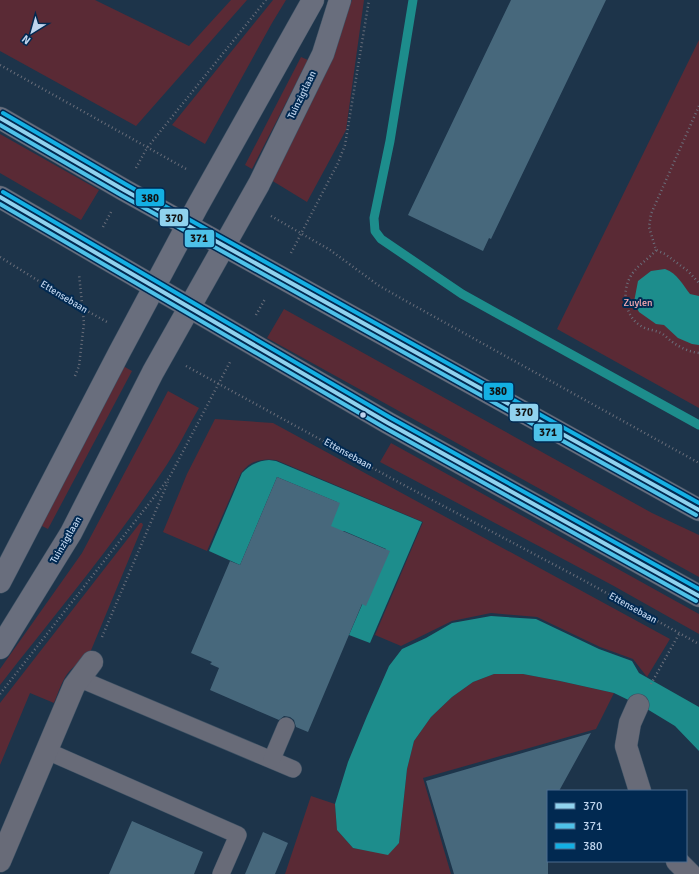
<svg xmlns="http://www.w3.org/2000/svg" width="699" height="874" font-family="Signika,sans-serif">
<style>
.green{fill:#5a2a35}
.water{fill:#1d8d8c}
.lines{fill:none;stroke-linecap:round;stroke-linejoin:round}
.stream{stroke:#1d8d8c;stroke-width:9}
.building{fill:#47687c}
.lane-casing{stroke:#3d5164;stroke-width:18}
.street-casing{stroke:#3d5164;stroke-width:23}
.secondary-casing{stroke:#3d5164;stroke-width:23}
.path{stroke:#6a6e7a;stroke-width:2.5;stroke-dasharray:1 3;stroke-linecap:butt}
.lane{stroke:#686b78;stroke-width:17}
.street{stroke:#686b78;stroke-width:22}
.secondary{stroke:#696e7d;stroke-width:22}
.bus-1-casing{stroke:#012951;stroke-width:7}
.bus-2-casing{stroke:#012951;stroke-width:7}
.bus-3-casing{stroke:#012951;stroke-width:7}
.bus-1{stroke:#90d2ee;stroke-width:4}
.bus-2{stroke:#4ec1e8;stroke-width:4}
.bus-3{stroke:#13afe3;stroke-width:4}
.bus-dot{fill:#bfd4ed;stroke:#012951;stroke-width:1.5}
.labels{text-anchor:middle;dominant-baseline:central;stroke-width:4;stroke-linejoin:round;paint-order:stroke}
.street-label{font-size:10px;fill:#bfd4ed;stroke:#012951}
.park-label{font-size:10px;fill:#f9abb3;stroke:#012951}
.line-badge{stroke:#012951;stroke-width:1.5}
.pale-badge-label{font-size:11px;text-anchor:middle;font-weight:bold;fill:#111}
</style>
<rect width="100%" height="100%" fill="#1d344a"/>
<g class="green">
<path d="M 0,0 L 95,0 L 189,46 L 231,0 L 247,0 L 136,126 L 0,51 Z"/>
<path d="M 273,0 L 286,0 L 272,23 L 205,144 L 172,125 Z"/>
<path d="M 352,0 L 364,0 L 346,130 L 307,202 L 271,180 L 335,44 Z"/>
<path d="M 699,40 L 699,408 L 557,329 Z"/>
<path d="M 301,57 L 308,60 L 252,169 L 245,165 Z"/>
<path d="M 0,134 L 99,190 L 81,220 L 0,173 Z"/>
<path d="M 284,309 L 652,513 L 699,535 L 699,577 L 267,338 Z"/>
<path d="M 123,366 L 132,371 L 48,529 L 40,525 Z"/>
<path d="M 168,391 L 199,408 C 188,427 178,448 166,466 C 116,542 56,613 0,685 L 0,669 L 82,553 Z"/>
<path d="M 215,419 L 273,423 L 670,639 L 647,677 L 633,659 L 600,647 L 537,617 L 491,613 L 452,621 L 401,646 L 375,635 L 423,522 L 276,460 C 261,458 250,461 241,473 L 207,551 L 163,532 L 187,474 Z"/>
<path d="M 391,443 L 699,614 L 699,634 L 612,585 L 380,462 Z"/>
<path d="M 140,523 L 142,523 L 143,525 L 87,660 C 65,667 62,684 54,703 L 30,693 L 0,765 L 0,703 Z"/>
<path d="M 494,674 L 523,674 L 560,681 L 614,693 L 596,729 L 423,778 L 451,874 L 285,874 L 311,796 L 335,804 L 337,830 L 353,848 L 388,854 L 399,843 L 407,769 L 414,741 L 431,717 L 452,697 L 473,682 Z"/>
</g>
<g class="water">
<path d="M 665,269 C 678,274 682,284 690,294 L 699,296 L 699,345 L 692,344 L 678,338 L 664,325 L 656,324 L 639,312 L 634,302 L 638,281 L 651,271 Z"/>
<path d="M 269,460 L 276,461 L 422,522 L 370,643 L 349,635 L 386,549 L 344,531 L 324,531 L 337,502 L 277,477 L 240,565 L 209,551 L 242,473 C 250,465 257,461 269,460 Z"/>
<path d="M 491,616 L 536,619 L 599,649 L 632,661 L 639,673 L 699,707 L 699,751 L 675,726 L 647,709 L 614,693 L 560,681 L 523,674 L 494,674 L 473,682 L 452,697 L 431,717 L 414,741 L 407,769 L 399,843 L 388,855 L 353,848 L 337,830 L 335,804 L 348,762 L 367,716 L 389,666 L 402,649 L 426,638 L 452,623 Z"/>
</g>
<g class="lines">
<path class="stream" d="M 413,0 L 390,141 L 374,218 L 375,231 L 381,239 L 462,294 L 699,425"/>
</g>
<g class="building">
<path d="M 511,0 L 606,0 L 491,239 L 489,238 L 483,251 L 408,215 Z"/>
<path d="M 277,477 L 340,503 L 331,526 L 390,551 L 366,606 L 362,604 L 308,732 L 296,727 L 294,720 L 290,717 L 284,716 L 279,720 L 210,690 L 219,668 L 210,664 L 212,662 L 191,653 L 230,561 L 240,565 Z"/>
<path d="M 591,733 L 559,791 L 548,791 L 548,874 L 454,874 L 426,781 Z"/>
<path d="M 132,821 L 203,852 L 194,874 L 109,874 Z"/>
<path d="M 263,832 L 288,843 L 275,874 L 245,874 Z"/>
</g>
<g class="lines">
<defs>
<g id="lane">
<path d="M 80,679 L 293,769"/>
<path d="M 47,751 L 238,835 L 221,874"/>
<path d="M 272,759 L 286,726"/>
</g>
<g id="street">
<path d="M 638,705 L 630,723 L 626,746 L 640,791"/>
<path d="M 0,861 L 74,686 L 92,662"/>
<path d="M 677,861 L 690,874"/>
</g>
<g id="secondary">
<path d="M 0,118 L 124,190 L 699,510"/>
<path d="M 0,197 L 388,423 L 699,596"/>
<path d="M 0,582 L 119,353 L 197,207 L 313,0"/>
<path d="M 0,648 L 71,533 L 153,372 L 259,184 L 323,54 L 340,0"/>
</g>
</defs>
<use href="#lane" class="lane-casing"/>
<use href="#street" class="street-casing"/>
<use href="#secondary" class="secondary-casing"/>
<g class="path">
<path d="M 0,65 L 188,170"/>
<path d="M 699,106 L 651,214 L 649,227 L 656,250 L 665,254 L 688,271 L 699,283"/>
<path d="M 136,168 L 147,148 L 266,0"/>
<path d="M 271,216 L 330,250 L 378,285 L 404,300 L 699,463"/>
<path d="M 103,227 L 111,212"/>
<path d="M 656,250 C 649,259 639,264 632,274 C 621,290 624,316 641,326 C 647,330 655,330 661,333 C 665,335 668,339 671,341 C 679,347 689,352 699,353"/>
<path d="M 291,253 L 338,163 L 345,145 L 369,0"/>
<path d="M 0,257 L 82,308 L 107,322"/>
<path d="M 256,315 L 265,299"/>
<path d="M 186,366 L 400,483 L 583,580 L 699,644"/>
<path d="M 75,376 L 79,366 L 84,323 L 79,274"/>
<path d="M 102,637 L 168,482"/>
<path d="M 651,684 L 679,634"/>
<path d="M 0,694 L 169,478 L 230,362"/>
</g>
<use href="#lane" class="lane"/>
<use href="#street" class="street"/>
<use href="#secondary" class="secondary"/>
<defs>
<g id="bus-1">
<path d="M 0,118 L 124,190 L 699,510"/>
<path d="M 0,197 L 388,423 L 699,596"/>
</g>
<g id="bus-2">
<path d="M 0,125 L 121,195 L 696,515"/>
<path d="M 0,204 L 385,428 L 696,601"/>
</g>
<g id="bus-3">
<path d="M 3,113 L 127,185 L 699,503"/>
<path d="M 3,192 L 391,418 L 699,589"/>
</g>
</defs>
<use href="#bus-1" class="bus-1-casing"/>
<use href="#bus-2" class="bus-2-casing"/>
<use href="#bus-3" class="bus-3-casing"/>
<use href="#bus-1" class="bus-1"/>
<use href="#bus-2" class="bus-2"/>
<use href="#bus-3" class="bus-3"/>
</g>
<circle class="bus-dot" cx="363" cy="415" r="3.5"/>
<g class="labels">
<g class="street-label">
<text transform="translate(302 95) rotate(-64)">Tuinzigtlaan</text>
<text transform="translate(64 297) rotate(31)">Ettensebaan</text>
<text transform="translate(348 454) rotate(29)">Ettensebaan</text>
<text transform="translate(66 540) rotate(-60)">Tuinzigtlaan</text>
<text transform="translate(633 608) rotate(29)">Ettensebaan</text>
</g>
<g class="park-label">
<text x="638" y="303">Zuylen</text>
</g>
</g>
<g class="line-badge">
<rect x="135" y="188" width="30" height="19" rx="4" fill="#13afe3"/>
<rect x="159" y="208" width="30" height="19" rx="4" fill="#90d2ee"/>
<rect x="184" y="229" width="31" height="19" rx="4" fill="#4ec1e8"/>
<rect x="483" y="382" width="31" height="19" rx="4" fill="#13afe3"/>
<rect x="509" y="403" width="30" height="19" rx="4" fill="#90d2ee"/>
<rect x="533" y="423" width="30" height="19" rx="4" fill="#4ec1e8"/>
</g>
<g class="pale-badge-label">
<text x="150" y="202">380</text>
<text x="174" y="222">370</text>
<text x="199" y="242">371</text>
<text x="498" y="395">380</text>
<text x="524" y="416">370</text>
<text x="548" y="436">371</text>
</g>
<rect x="547" y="790" width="140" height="72" fill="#012951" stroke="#4d6d8f"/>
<rect x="555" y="803" width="20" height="6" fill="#90d2ee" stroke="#4d6d8f"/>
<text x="583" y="810" font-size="12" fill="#bfd4ed">370</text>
<rect x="555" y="823" width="20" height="6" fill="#4ec1e8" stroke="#4d6d8f"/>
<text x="583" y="830" font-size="12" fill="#bfd4ed">371</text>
<rect x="555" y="843" width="20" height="6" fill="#13afe3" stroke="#4d6d8f"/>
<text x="583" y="850" font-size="12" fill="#bfd4ed">380</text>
<g transform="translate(32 32) rotate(217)" stroke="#012951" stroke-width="3" paint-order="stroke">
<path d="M0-3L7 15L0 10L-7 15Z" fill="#bfd4ed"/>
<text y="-6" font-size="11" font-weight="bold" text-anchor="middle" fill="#bfd4ed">N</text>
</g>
</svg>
